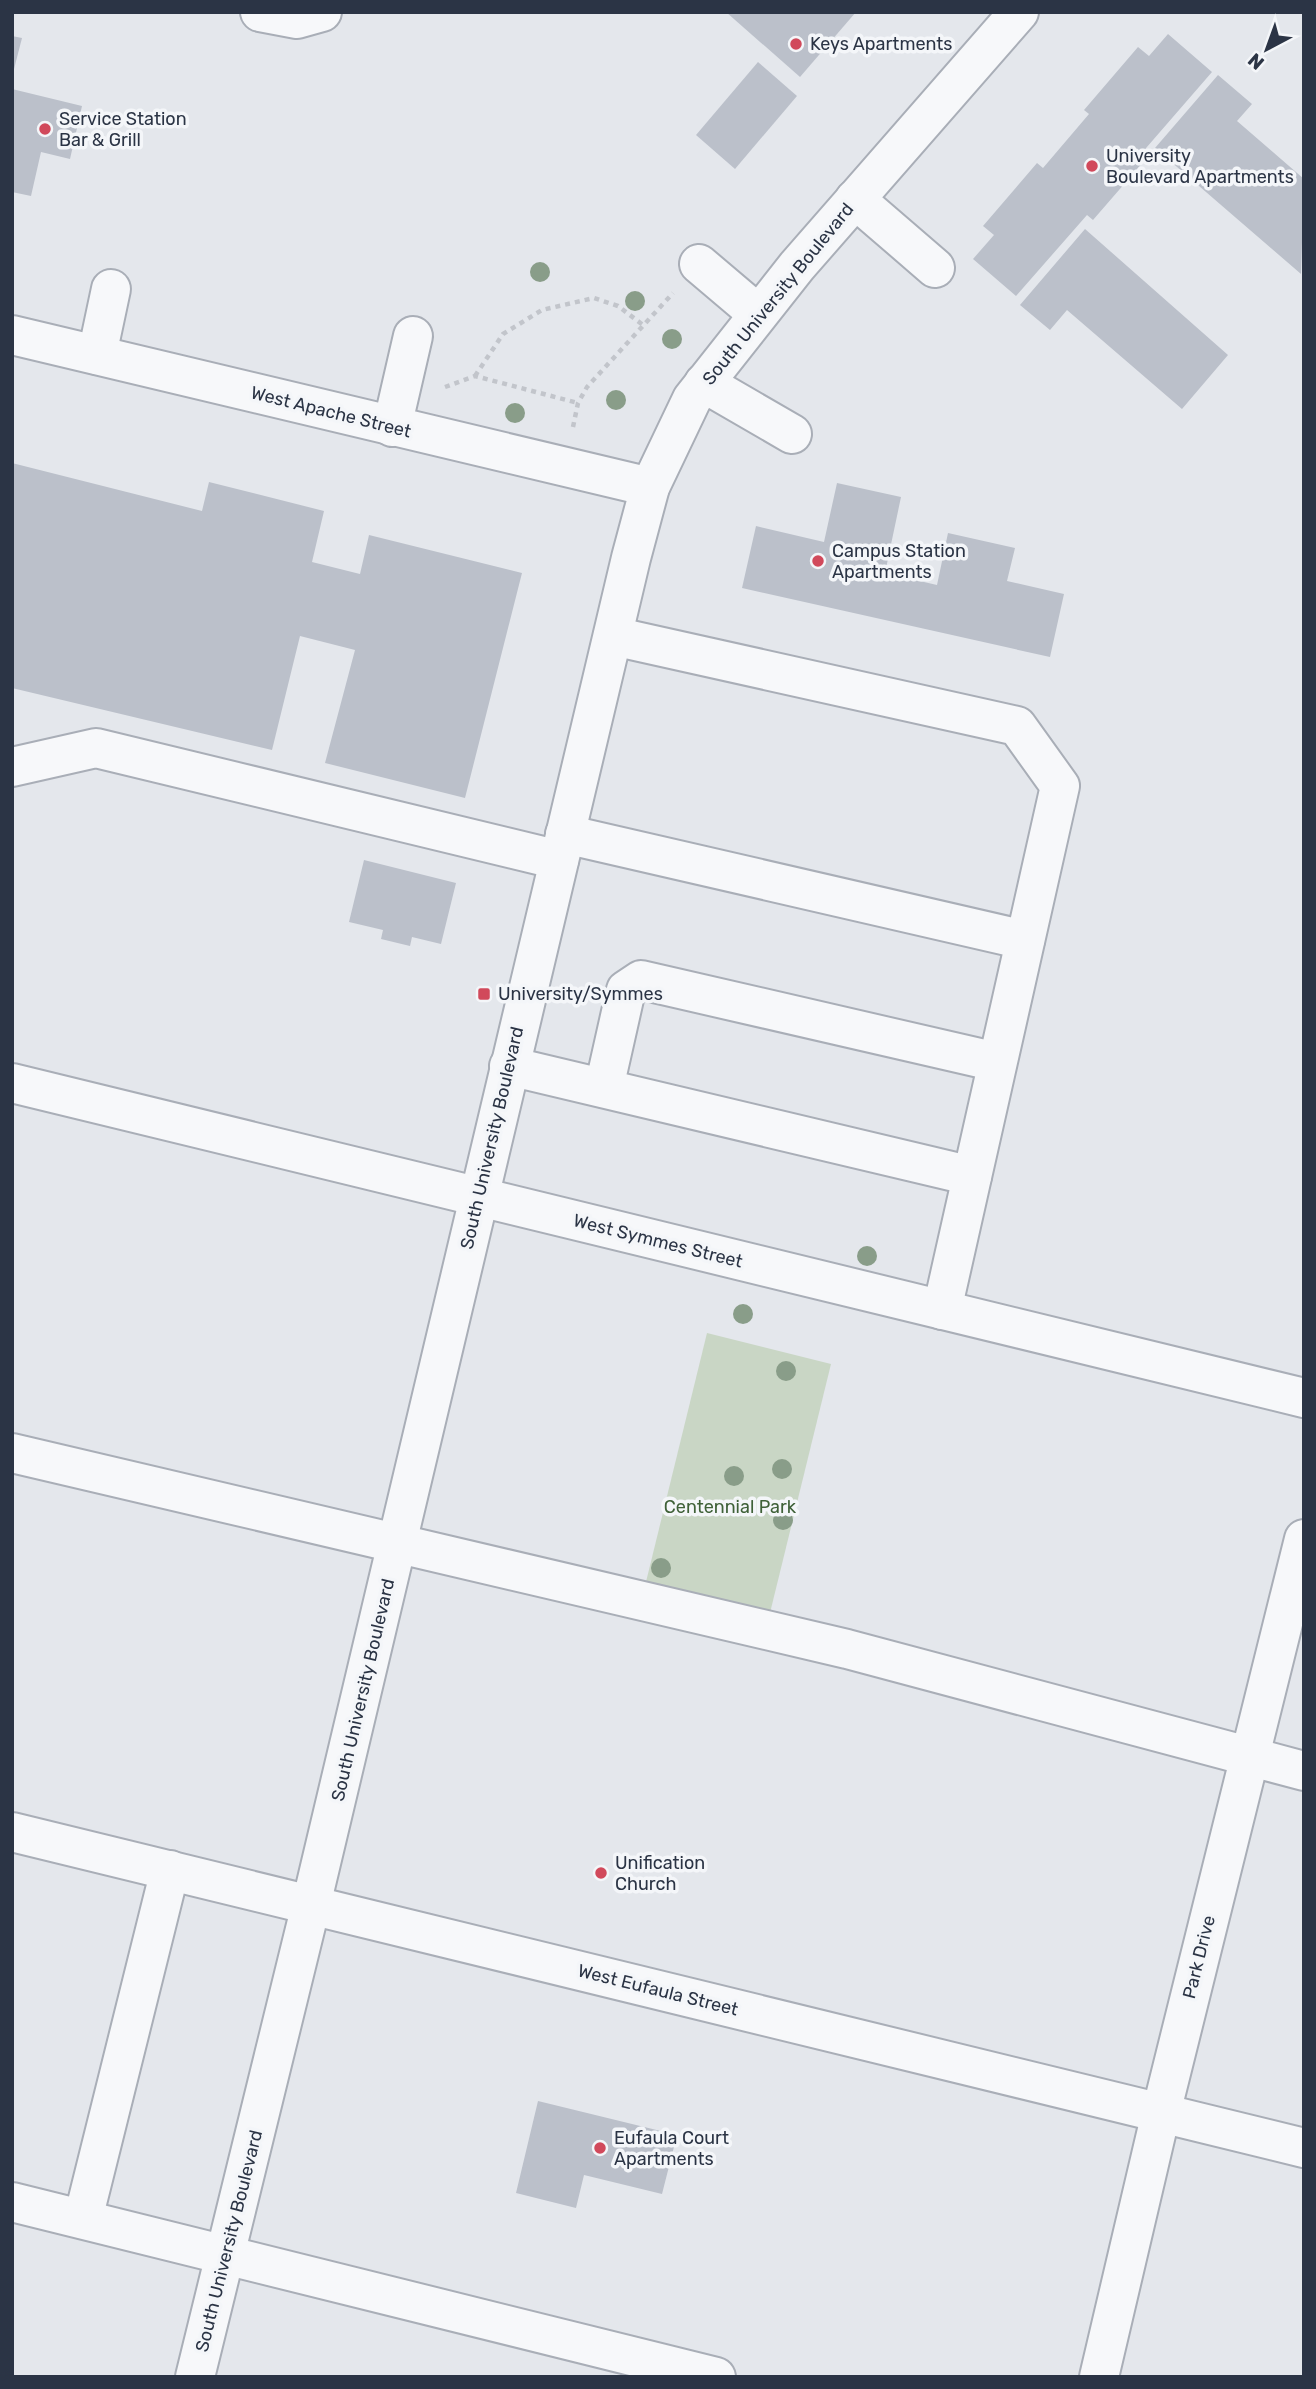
<svg xmlns="http://www.w3.org/2000/svg" width="1316" height="2389" font-family="Rubik,sans-serif">
<style>
.green{fill:#c9d6c5}
.building{fill:#bbc0ca}
.lines{fill:none;stroke-linecap:round;stroke-linejoin:round}
.minor-casing{stroke:#a9aeb7;stroke-width:42}
.path{stroke:#c2c5cb;stroke-width:4.5;stroke-dasharray:5 5;stroke-linecap:butt}
.minor{stroke:#f7f8fa;stroke-width:38}
.tree{fill:#899d89}
.poi-dot{fill:#d1495b;stroke:#f4f6f9;stroke-width:2.5}
.labels{text-anchor:middle;dominant-baseline:central;stroke-width:7;stroke-linejoin:round;paint-order:stroke}
.poi-label{font-size:18px;fill:#2b3445;stroke:#f4f6f9;text-anchor:start}
.street-label{font-size:18px;fill:#2b3445;stroke:#f4f6f9}
.park-label{font-size:18px;fill:#3f6138;stroke:#f4f6f9}
</style>
<rect width="100%" height="100%" fill="#e4e7ec"/>
<path class="green" d="M 707,1333 L 831,1364 L 769,1617 L 645,1586 Z"/>
<g class="building">
<path d="M 726,12 L 856,12 L 800,77 Z"/>
<path d="M 1168,34 L 1212,72 L 1140,155 L 1145,160 L 1093,220 L 1087,215 L 1016,296 L 973,259 L 994,235 L 983,226 L 1037,163 L 1043,168 L 1089,114 L 1084,110 L 1138,47 L 1149,56 Z"/>
<path d="M 12,36 L 22,38 L 13,73 L 12,73 Z"/>
<path d="M 758,62 L 797,96 L 735,169 L 696,135 Z"/>
<path d="M 1218,75 L 1252,104 L 1237,121 L 1304,179 L 1301,274 L 1155,148 Z"/>
<path d="M 12,89 L 82,106 L 70,159 L 41,152 L 31,196 L 12,192 Z"/>
<path d="M 1085,229 L 1228,355 L 1182,409 L 1067,310 L 1050,330 L 1020,305 Z"/>
<path d="M 12,463 L 202,511 L 209,482 L 324,511 L 312,562 L 360,574 L 369,535 L 522,573 L 465,798 L 325,763 L 355,650 L 300,636 L 272,750 L 12,688 Z"/>
<path d="M 837,483 L 901,497 L 885,573 L 937,585 L 948,533 L 1015,548 L 1007,581 L 1064,594 L 1050,657 L 742,588 L 756,526 L 824,542 Z"/>
<path d="M 364,860 L 456,883 L 441,944 L 412,937 L 410,946 L 381,939 L 383,930 L 349,922 Z"/>
<path d="M 538,2101 L 677,2135 L 662,2194 L 584,2175 L 576,2208 L 516,2193 Z"/>
</g>
<g class="lines">
<defs>
<g id="minor">
<path d="M 260,12 L 297,19 L 322,12"/>
<path d="M 855,199 L 935,268"/>
<path d="M 699,264 L 758,314"/>
<path d="M 12,335 L 650,487"/>
<path d="M 97,355 L 111,289"/>
<path d="M 704,383 L 792,434"/>
<path d="M 392,427 L 413,336"/>
<path d="M 613,636 L 1017,726 L 1060,786 L 942,1310"/>
<path d="M 12,767 L 96,748 L 559,860"/>
<path d="M 565,834 L 1025,940"/>
<path d="M 509,1066 L 972,1176"/>
<path d="M 12,1083 L 1304,1398"/>
<path d="M 604,1088 L 626,990 L 641,980 L 997,1062"/>
<path d="M 12,1453 L 847,1649 L 1304,1771"/>
<path d="M 12,1832 L 1304,2148"/>
<path d="M 12,2202 L 716,2377"/>
<path d="M 83,2219 L 170,1870"/>
<path d="M 195,2377 L 311,1905 L 631,558 L 650,487 L 692,399 L 797,266 L 1019,12"/>
<path d="M 1099,2377 L 1161,2113 L 1304,1539"/>
</g>
</defs>
<use href="#minor" class="minor-casing"/>
<g class="path">
<path d="M 475,376 L 503,334 L 542,310 L 594,298 L 618,306 L 643,325"/>
<path d="M 445,387 L 475,376 L 578,403"/>
<path d="M 573,427 L 578,403 L 587,387 L 673,293"/>
</g>
<use href="#minor" class="minor"/>
</g>
<g class="tree">
<circle cx="540" cy="272" r="10"/>
<circle cx="635" cy="301" r="10"/>
<circle cx="672" cy="339" r="10"/>
<circle cx="616" cy="400" r="10"/>
<circle cx="515" cy="413" r="10"/>
<circle cx="867" cy="1256" r="10"/>
<circle cx="743" cy="1314" r="10"/>
<circle cx="786" cy="1371" r="10"/>
<circle cx="782" cy="1469" r="10"/>
<circle cx="734" cy="1476" r="10"/>
<circle cx="783" cy="1520" r="10"/>
<circle cx="661" cy="1568" r="10"/>
</g>
<g class="poi-dot">
<circle cx="796" cy="44" r="7"/>
<circle cx="45" cy="129" r="7"/>
<circle cx="1092" cy="166" r="7"/>
<circle cx="818" cy="561" r="7"/>
<rect x="477" y="987" width="14" height="14" rx="3.5"/>
<circle cx="601" cy="1873" r="7"/>
<circle cx="600" cy="2148" r="7"/>
</g>
<g class="labels">
<g class="poi-label">
<text x="810" y="44">Keys Apartments</text>
<text x="59" y="119">Service Station<tspan x="59" dy="21">Bar &amp; Grill</tspan></text>
<text x="1106" y="156">University<tspan x="1106" dy="21">Boulevard Apartments</tspan></text>
<text x="832" y="551">Campus Station<tspan x="832" dy="21">Apartments</tspan></text>
<text x="498" y="994">University/Symmes</text>
<text x="615" y="1863">Unification<tspan x="615" dy="21">Church</tspan></text>
<text x="614" y="2138">Eufaula Court<tspan x="614" dy="21">Apartments</tspan></text>
</g>
<g class="street-label">
<text transform="translate(778 294) rotate(-51)">South University Boulevard</text>
<text transform="translate(331 412) rotate(14)">West Apache Street</text>
<text transform="translate(492 1138) rotate(-77)">South University Boulevard</text>
<text transform="translate(658 1241) rotate(14)">West Symmes Street</text>
<text transform="translate(363 1690) rotate(-77)">South University Boulevard</text>
<text transform="translate(1199 1957) rotate(-76)">Park Drive</text>
<text transform="translate(658 1990) rotate(14)">West Eufaula Street</text>
<text transform="translate(229 2241) rotate(-76)">South University Boulevard</text>
</g>
<g class="park-label">
<text x="730" y="1507">Centennial Park</text>
</g>
</g>
<rect width="1316" height="2389" fill="none" stroke="#2b3445" stroke-width="28"/>
<g transform="translate(1267 49) rotate(221)" stroke="#f4f6f9" stroke-width="5" paint-order="stroke">
<path d="M0-5L12 26L0 18L-12 26Z" fill="#2b3445"/>
<text y="-10" font-size="19" font-weight="bold" text-anchor="middle" fill="#2b3445">N</text>
</g>
</svg>
